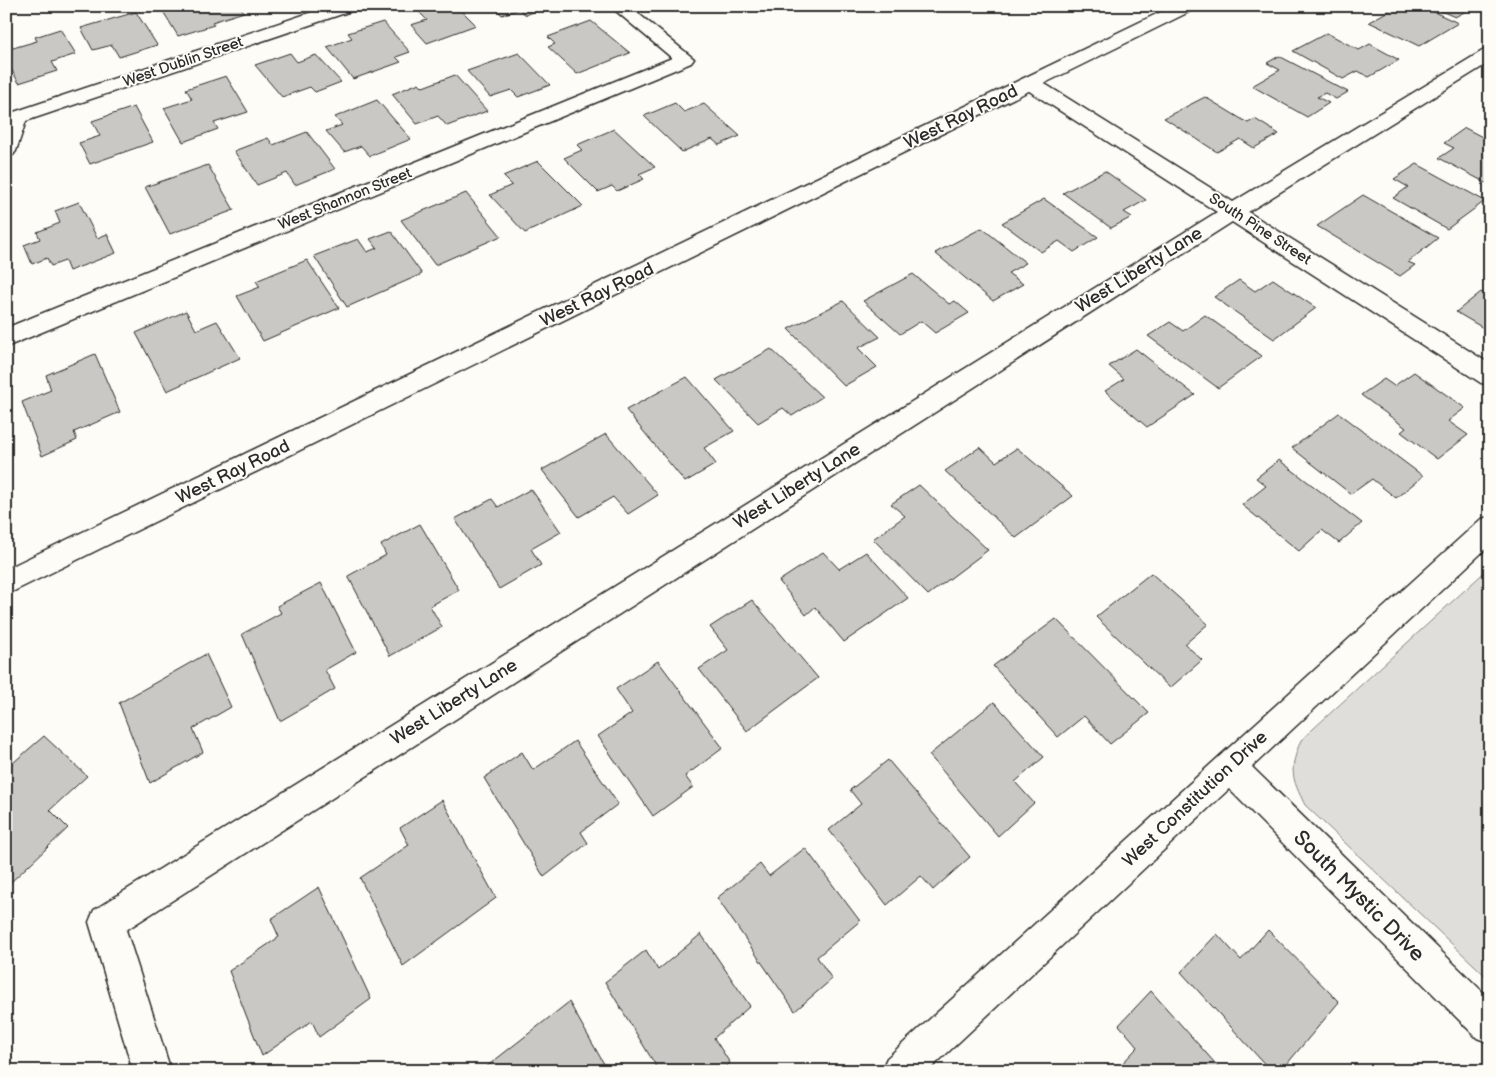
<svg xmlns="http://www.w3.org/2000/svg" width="1496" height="1077" font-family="'Balsamiq Sans',sans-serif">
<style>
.green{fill:#dfdeda;stroke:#858482}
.building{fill:#c9c8c4;stroke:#2b2b2b}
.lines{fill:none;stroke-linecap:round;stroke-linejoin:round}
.street-casing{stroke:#2b2b2b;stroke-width:3}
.primary-casing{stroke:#2b2b2b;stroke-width:3}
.street{fill:#fdfcf7;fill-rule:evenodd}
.primary{fill:#fdfcf7;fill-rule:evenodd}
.labels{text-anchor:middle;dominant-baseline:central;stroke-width:4;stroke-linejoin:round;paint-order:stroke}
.far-street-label{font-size:15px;fill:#2b2b2b;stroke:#fdfcf7}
.street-label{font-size:18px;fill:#2b2b2b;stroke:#fdfcf7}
.near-street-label{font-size:21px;fill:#2b2b2b;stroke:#fdfcf7}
</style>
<rect width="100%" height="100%" fill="#fdfcf7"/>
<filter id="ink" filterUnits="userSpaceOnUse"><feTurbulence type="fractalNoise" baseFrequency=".02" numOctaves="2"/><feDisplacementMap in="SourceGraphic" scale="10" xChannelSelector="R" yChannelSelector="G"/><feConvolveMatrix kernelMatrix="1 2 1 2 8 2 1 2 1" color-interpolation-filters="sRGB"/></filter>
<g filter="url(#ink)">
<path class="green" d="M 1490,567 L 1490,980 L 1305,805 C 1291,777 1289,770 1301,740 Z"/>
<g class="building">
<path d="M 168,6 L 240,6 L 244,12 L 212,22 L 214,25 L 178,36 L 161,8 Z"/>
<path d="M 425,6 L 457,6 L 476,25 L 427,43 L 411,25 L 427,20 L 416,9 Z"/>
<path d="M 493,6 L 548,6 L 526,15 L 519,9 L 502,15 Z"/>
<path d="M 1397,6 L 1421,6 L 1458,23 L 1419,46 L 1369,22 Z"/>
<path d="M 1449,6 L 1475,6 L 1455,17 L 1441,11 Z"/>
<path d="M 136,12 L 157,45 L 119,57 L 112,45 L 93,50 L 81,28 Z"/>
<path d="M 591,21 L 630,53 L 577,74 L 548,47 L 555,44 L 548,37 Z"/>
<path d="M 383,22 L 410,52 L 396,57 L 401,62 L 353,79 L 327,47 L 352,38 L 348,33 Z"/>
<path d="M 60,29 L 76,54 L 52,62 L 57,71 L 19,83 L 6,60 L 6,50 L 37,41 L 35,37 Z"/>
<path d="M 1327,33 L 1359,50 L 1370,44 L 1399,60 L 1369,77 L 1358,71 L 1343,79 L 1293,51 Z"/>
<path d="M 290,53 L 297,62 L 316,55 L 341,82 L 315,92 L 310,87 L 282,97 L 255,65 Z"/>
<path d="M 519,53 L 550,85 L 518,97 L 511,90 L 490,97 L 467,71 Z"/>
<path d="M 1279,56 L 1348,92 L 1336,99 L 1325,93 L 1317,97 L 1329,103 L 1307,117 L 1252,86 L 1280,70 L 1267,63 Z"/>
<path d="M 455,75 L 487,111 L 447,126 L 438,116 L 417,124 L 392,94 L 419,83 L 423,87 Z"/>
<path d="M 226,76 L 248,112 L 214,123 L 218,129 L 183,142 L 164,108 L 192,99 L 186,89 Z"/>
<path d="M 1205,97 L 1248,123 L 1255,119 L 1279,134 L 1254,148 L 1240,139 L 1217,152 L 1164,118 Z"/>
<path d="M 377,100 L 411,139 L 370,156 L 361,146 L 344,152 L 326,131 L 342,125 L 335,117 Z"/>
<path d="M 675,103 L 684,112 L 704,104 L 740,136 L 719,145 L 712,139 L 682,152 L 644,116 Z"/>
<path d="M 134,107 L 153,142 L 90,164 L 79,143 L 100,136 L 92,121 Z"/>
<path d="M 1465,128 L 1490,141 L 1490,185 L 1439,158 L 1454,148 L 1444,143 Z"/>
<path d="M 614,129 L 655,167 L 639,174 L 644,179 L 617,191 L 612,186 L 598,192 L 564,158 L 582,150 L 577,145 Z"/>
<path d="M 307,132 L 335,169 L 295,185 L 287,173 L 257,185 L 234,151 L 268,138 L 273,145 Z"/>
<path d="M 538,161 L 583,206 L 525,233 L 490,195 L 512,185 L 503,176 Z"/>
<path d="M 1417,164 L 1485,201 L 1447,229 L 1393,198 L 1408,187 L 1394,179 Z"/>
<path d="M 208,165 L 234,210 L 170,234 L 145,187 Z"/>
<path d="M 1105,171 L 1146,200 L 1124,212 L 1132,217 L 1111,228 L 1063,193 Z"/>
<path d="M 466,193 L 501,236 L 435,265 L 401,220 Z"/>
<path d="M 1363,195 L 1438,238 L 1408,262 L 1415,265 L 1400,276 L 1317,226 Z"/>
<path d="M 1044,199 L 1098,237 L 1074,252 L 1059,241 L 1041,252 L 1002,223 Z"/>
<path d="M 79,202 L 97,238 L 107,234 L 116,253 L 69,271 L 65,261 L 51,266 L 47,258 L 32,264 L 24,245 L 40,239 L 37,232 L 60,223 L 55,211 Z"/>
<path d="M 982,228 L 1026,263 L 1008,273 L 1023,284 L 993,301 L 935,253 Z"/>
<path d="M 391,231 L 422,274 L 347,307 L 314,256 L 358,239 L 367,252 L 377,248 L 370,239 Z"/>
<path d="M 307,260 L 339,308 L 263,341 L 237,296 L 260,287 L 256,281 Z"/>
<path d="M 913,274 L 949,304 L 955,301 L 969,313 L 935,333 L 921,321 L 900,334 L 863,301 Z"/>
<path d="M 1273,279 L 1316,308 L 1274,339 L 1214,297 L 1239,280 L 1255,291 Z"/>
<path d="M 1481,292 L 1490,297 L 1490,332 L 1456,312 Z"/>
<path d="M 843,301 L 880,337 L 858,348 L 877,367 L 844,386 L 788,329 Z"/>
<path d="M 186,311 L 196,330 L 217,321 L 240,358 L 167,391 L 136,333 Z"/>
<path d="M 1205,315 L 1262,356 L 1218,388 L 1148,336 L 1170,322 L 1183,331 Z"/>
<path d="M 771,349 L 822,397 L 792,416 L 783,408 L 758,423 L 716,380 Z"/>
<path d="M 1136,349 L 1195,395 L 1147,427 L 1105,391 L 1124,379 L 1109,366 Z"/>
<path d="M 95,354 L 120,412 L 74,432 L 77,440 L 42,456 L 22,402 L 51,390 L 46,375 Z"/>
<path d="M 1414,372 L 1465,408 L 1448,421 L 1468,435 L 1437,459 L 1401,432 L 1406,428 L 1361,395 L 1384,379 L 1394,386 Z"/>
<path d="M 687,377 L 734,431 L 704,448 L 716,464 L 685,482 L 626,410 Z"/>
<path d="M 1339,413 L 1423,476 L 1396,498 L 1372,479 L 1351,494 L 1292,448 Z"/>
<path d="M 606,434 L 658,495 L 628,514 L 613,497 L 579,517 L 542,470 Z"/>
<path d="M 980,447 L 996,462 L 1017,448 L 1073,496 L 1016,538 L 945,471 Z"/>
<path d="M 1279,460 L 1362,523 L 1339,543 L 1322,530 L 1299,551 L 1242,505 L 1266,486 L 1256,478 Z"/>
<path d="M 919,485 L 988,550 L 928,595 L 873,539 L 905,516 L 891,504 Z"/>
<path d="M 531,489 L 561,532 L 531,549 L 541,565 L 499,589 L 455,519 L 492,499 L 498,507 Z"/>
<path d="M 420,524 L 459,590 L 430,606 L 442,627 L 390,656 L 348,576 L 386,555 L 381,545 Z"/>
<path d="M 823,552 L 839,569 L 866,552 L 908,598 L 844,642 L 815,607 L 806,615 L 779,581 Z"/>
<path d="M 1151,573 L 1208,624 L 1185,644 L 1202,660 L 1170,688 L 1096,617 Z"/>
<path d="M 321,583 L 356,652 L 325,670 L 335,689 L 280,721 L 242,634 L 281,613 L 277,606 Z"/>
<path d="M 752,600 L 818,678 L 747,731 L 699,669 L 728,650 L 710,627 Z"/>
<path d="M 1056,619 L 1149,713 L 1110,744 L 1084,716 L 1058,737 L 993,666 Z"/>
<path d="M 206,654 L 231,707 L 193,729 L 203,752 L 150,783 L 119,703 Z"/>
<path d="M 658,661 L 723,748 L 685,776 L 693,787 L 653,816 L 598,736 L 632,713 L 616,689 Z"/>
<path d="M 994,702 L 1044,757 L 1015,782 L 1034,803 L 998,836 L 929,755 Z"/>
<path d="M 44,736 L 87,776 L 50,810 L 68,828 L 10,883 L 6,879 L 6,769 Z"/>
<path d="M 575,741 L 618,804 L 581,832 L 588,843 L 544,877 L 484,778 L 522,752 L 533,770 Z"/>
<path d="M 888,760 L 970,857 L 933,890 L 921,876 L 887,905 L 829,830 L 861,804 L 850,790 Z"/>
<path d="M 442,800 L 496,898 L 403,966 L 360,878 L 409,845 L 400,828 Z"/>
<path d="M 805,848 L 860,921 L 817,957 L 832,979 L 795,1011 L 717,898 L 760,864 L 769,876 Z"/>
<path d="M 319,887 L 371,999 L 319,1037 L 312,1021 L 262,1056 L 229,971 L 279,937 L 271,919 Z"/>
<path d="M 1268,930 L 1339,1002 L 1281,1071 L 1271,1071 L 1181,972 L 1217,934 L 1241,960 Z"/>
<path d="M 701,934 L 750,1006 L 714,1038 L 730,1063 L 722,1071 L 659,1071 L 605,982 L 646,950 L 658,970 Z"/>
<path d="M 1151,991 L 1222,1071 L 1115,1071 L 1138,1047 L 1119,1025 Z"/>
<path d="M 569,1002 L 608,1071 L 481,1071 Z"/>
</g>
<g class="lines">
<defs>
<g id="street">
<path d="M 330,6 L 356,6 L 354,10 L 26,121 L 16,151 L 13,155 L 6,157 L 6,123 L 11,113 Z"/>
<path d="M 610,6 L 629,6 L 694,59 L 691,63 L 6,347 L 6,328 L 672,58 Z"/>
<path d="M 1490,49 L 1490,62 L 1248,212 L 1490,364 L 1490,385 L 1481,383 L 1232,222 L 126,930 L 171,1071 L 133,1071 L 89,922 L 94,910 L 1217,212 L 1023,87 L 1021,83 L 1023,79 L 1030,77 L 1037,79 L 1233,202 L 1484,50 Z"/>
<path d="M 1490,516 L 1490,545 L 1252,767 L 1490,999 L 1490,1043 L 1477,1038 L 1229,789 L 928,1071 L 881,1071 L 887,1058 L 1480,520 Z"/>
</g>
<path id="primary" d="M 1173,6 L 1195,6 L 1193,10 L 6,595 L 6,569 Z"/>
</defs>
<use href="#street" class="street-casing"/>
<use href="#primary" class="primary-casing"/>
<use href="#street" class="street"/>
<use href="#primary" class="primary"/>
</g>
</g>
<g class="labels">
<g class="far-street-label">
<text transform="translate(183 62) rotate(-19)">West Dublin Street</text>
<text transform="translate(345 199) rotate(-22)">West Shannon Street</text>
<text transform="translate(1260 229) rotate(33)">South Pine Street</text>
</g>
<g class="street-label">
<text transform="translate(961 117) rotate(-26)">West Ray Road</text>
<text transform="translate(1139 270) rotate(-32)">West Liberty Lane</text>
<text transform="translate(597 295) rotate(-26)">West Ray Road</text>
<text transform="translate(233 472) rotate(-26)">West Ray Road</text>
<text transform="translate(797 486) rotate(-32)">West Liberty Lane</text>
<text transform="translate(454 702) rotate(-32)">West Liberty Lane</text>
<text transform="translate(1195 799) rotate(-43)">West Constitution Drive</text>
</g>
<g class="near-street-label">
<text transform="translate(1359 896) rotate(45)">South Mystic Drive</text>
</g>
</g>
<rect width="1496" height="1077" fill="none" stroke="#fdfcf7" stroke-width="25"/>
<rect x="12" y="12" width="1471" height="1052" fill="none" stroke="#2b2b2b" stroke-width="2" filter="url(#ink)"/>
</svg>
